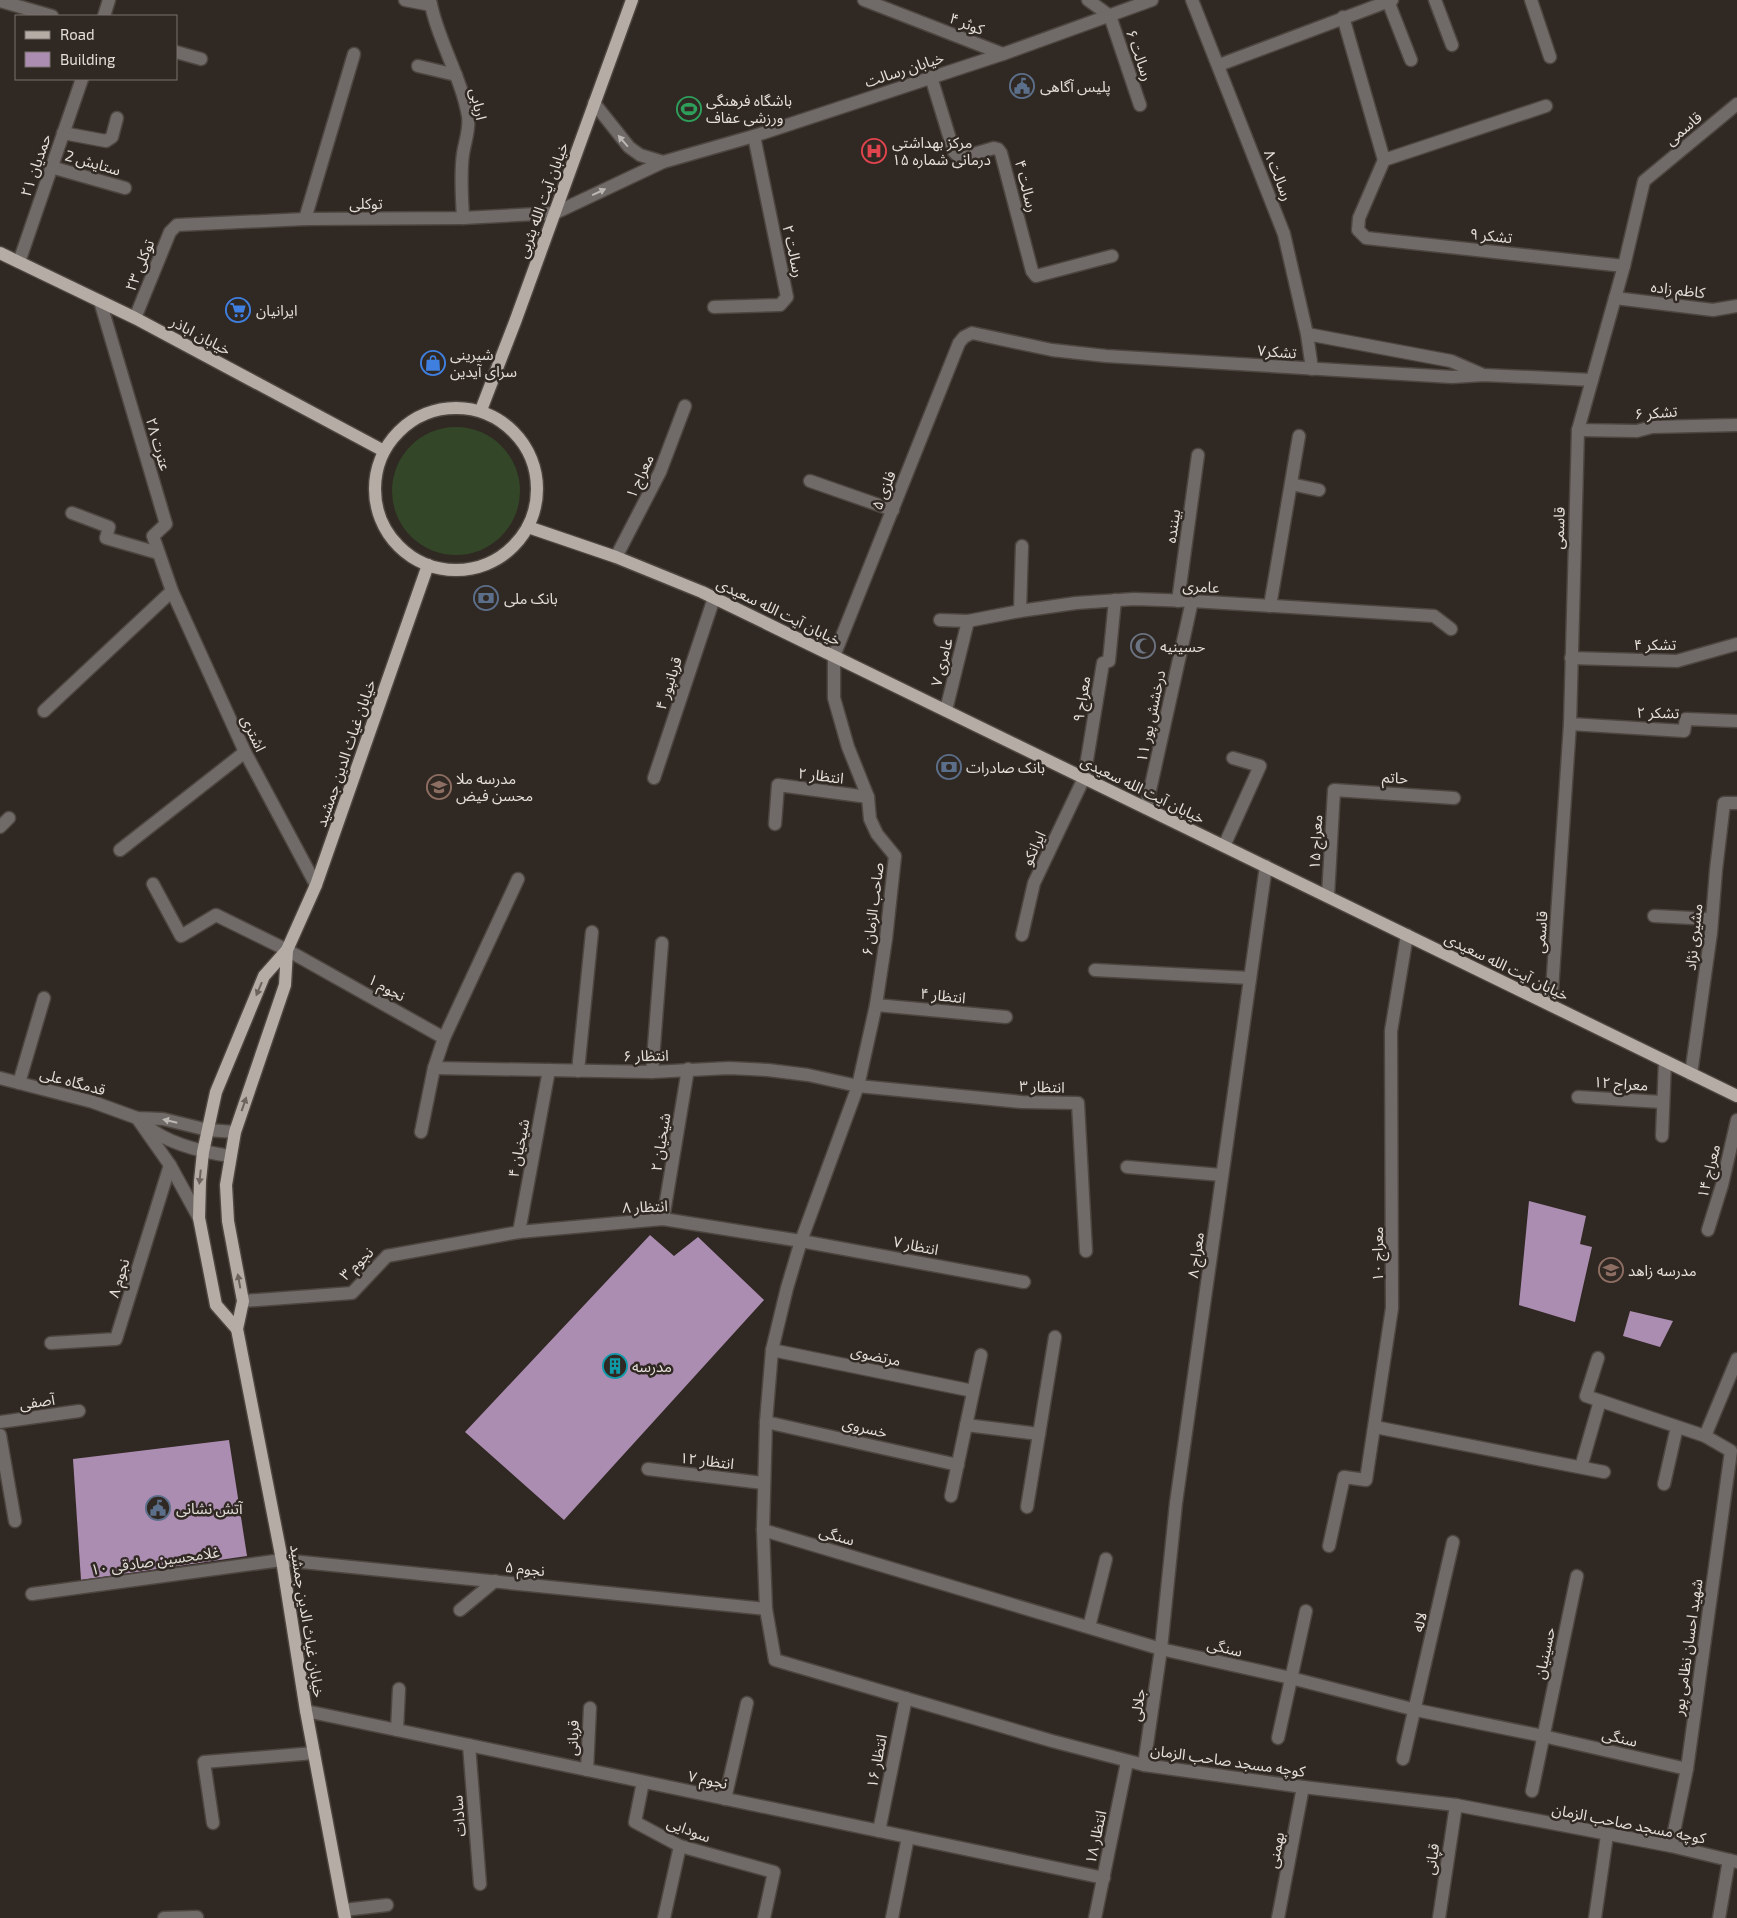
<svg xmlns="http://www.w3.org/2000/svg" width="1737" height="1918" font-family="'Exo 2','Noto Sans Arabic',sans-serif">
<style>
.green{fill:#334628}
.building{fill:#ac8db2}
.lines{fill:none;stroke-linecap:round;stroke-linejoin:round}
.minor-casing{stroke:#4d453f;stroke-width:15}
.major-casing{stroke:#4d453f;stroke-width:15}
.minor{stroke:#706b68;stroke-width:12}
.major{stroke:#b6aca6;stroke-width:12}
.oneway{fill:#bbb6b2}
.oneway2{fill:#6c635d}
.labels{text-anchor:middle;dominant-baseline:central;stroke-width:5;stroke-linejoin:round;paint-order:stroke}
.street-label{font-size:15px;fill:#e4dfda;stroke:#302822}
.poi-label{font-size:15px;fill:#e4dfda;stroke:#302822;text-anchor:start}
</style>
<rect width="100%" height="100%" fill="#302822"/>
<circle class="green" cx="456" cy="491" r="64"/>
<g class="building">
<path d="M 1529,1201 L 1586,1216 L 1580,1244 L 1592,1247 L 1575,1322 L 1519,1305 Z"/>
<path d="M 650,1235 L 674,1256 L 698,1237 L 764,1300 L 564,1520 L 465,1432 Z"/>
<path d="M 1630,1311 L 1673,1321 L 1660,1347 L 1623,1336 Z"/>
<path d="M 229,1440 L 247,1556 L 81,1580 L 73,1459 Z"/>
</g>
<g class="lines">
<defs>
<g id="minor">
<path d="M 405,0 L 431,5"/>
<path d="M 430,0 C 437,39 461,76 468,116 C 470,129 465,141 463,154 C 460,175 462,197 463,218"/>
<path d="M 864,0 L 1003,54"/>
<path d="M 1088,0 L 1110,16 L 1140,105"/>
<path d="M 1192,0 L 1284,234 L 1307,334 L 1312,369"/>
<path d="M 1435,0 L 1452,45"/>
<path d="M 1531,0 L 1550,57"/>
<path d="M 0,1 L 52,16"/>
<path d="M 1388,1 L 1411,60"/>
<path d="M 104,16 L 109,0"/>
<path d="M 1343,17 L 1384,160"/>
<path d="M 176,52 L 201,59"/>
<path d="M 1219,65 L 1392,0"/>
<path d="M 418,66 L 456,75"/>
<path d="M 931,77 L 954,152 L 958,156 L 963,157 L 994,148 L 998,149 L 1001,153 L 1032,271 L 1036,276 L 1112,256"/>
<path d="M 594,103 L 629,147 L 640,155 L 663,162"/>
<path d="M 1546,106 L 1384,160 L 1359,218 L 1358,230 L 1366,238 L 1624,266"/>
<path d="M 63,133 L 106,141 L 112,137 L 117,118"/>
<path d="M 51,167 L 125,188"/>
<path d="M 305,219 L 354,54"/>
<path d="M 19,262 L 82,79"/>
<path d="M 1615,298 L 1713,310 L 1737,306"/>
<path d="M 100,301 L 166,524 L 153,536 L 172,591 L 245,752 L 316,885"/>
<path d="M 714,307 L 780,305 L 787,297 L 754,136"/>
<path d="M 135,318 L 170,232 L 177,225 L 305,219 L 463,218 L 555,213 L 663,162 L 754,136 L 1003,54 L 1152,0"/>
<path d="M 1307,334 L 1451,361 L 1481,374"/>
<path d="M 1592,380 L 1484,375 L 1452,377 L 1106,356 L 1052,350 L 972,333 L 964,337 L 959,343 L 834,656 L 834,698 L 848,747 L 868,797 L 870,819 L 877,834 L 895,856 L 886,939 L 876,1005 L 858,1086 L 801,1241 L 787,1288 L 772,1350 L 766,1422 L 763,1530 L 766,1609 L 775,1660 L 1052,1741 L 1144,1765 L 1303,1787 L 1456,1805 L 1671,1846 L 1737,1862"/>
<path d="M 1578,430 L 1637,431 L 1652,427 L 1737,425"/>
<path d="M 810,481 L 893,510"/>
<path d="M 1291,484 L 1319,490"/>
<path d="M 72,513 L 109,527 L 106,538 L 158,553"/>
<path d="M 616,557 L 660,472 L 685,406"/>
<path d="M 1178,601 L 1198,455"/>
<path d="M 1270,606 L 1299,436"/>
<path d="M 1020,611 L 1022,546"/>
<path d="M 940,620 L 968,621 L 1020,611 L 1076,603 L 1134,599 L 1192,601 L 1434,616 L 1451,629"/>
<path d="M 1571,658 L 1677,661 L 1737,644"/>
<path d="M 946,710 L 968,621"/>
<path d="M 44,711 L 172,591"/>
<path d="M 1570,724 L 1684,731 L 1686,719 L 1737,721"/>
<path d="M 654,778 L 714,598"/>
<path d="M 1146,808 L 1192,601"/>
<path d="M 775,824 L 778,785 L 868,797"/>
<path d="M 0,827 L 9,818"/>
<path d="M 1224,846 L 1260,766 L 1233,758"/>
<path d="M 120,850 L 245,752"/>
<path d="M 153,884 L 181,936 L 216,915 L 287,950 L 444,1038 L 434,1068 L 421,1132"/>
<path d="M 1328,896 L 1334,790 L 1454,798"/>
<path d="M 1654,916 L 1711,919"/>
<path d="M 1022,935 L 1034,883 L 1084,778 L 1103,663 L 1109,661 L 1115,600"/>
<path d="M 1095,970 L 1250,978"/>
<path d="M 876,1005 L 1006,1017"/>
<path d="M 1551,1005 L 1570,724 L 1578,430 L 1624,266 L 1644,181 L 1737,104"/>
<path d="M 444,1038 L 518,879"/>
<path d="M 434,1068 L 652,1072 L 729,1068 L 768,1070 L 808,1075 L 858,1086 L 1022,1102 L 1078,1103 L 1086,1251"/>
<path d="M 578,1071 L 592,932"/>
<path d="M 652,1072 L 662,943"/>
<path d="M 1691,1074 L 1711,933 L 1716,870 L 1724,803 L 1737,803"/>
<path d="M 0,1078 L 93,1102 L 137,1118 L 163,1119 L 208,1130 L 235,1132"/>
<path d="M 19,1083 L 44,998"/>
<path d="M 1578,1097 L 1662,1102"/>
<path d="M 137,1118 L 170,1165 L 199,1218"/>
<path d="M 148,1127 C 170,1145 203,1152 230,1156"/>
<path d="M 1662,1136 L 1665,1061"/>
<path d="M 1127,1167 L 1222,1175"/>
<path d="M 663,1219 L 688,1069"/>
<path d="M 1708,1230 L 1722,1185 L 1737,1120"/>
<path d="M 519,1232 L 549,1070"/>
<path d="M 243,1301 L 352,1293 L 387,1256 L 519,1232 L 663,1219 L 801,1241 L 1024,1282"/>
<path d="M 51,1343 L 116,1339 L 170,1165"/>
<path d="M 772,1350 L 973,1391"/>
<path d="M 1598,1358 L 1586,1396 L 1705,1436 L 1731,1451 L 1687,1769 L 1671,1846"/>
<path d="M 0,1422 L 79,1411"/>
<path d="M 766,1422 L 958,1465"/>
<path d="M 966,1425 L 1039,1434"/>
<path d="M 1375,1427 L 1604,1472"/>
<path d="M 0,1435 L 15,1521"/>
<path d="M 1705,1436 L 1737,1359"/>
<path d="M 1581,1467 L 1600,1401"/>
<path d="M 648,1469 L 763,1483"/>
<path d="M 1664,1484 L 1677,1427"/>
<path d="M 951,1496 L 981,1355"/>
<path d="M 1027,1507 L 1055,1337"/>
<path d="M 763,1530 L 1161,1649 L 1291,1678 L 1416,1710 L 1543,1736 L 1687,1769"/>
<path d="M 1329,1546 L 1344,1477 L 1366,1480 L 1392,1308 L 1391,1031 L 1407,935"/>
<path d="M 32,1594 L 282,1560 L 766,1609"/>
<path d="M 460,1610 L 495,1581"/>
<path d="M 1089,1627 L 1106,1559"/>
<path d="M 306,1711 L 1104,1878"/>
<path d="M 397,1730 L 399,1689"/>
<path d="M 1278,1738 L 1306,1611"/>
<path d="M 469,1745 L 480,1884"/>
<path d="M 1403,1759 L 1453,1542"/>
<path d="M 1144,1765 L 1161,1649 L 1176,1503 L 1266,866"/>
<path d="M 587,1770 L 590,1708"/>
<path d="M 643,1782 L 635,1822 L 680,1846 L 774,1872 L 764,1918"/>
<path d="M 1532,1791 L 1577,1576"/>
<path d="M 725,1799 L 747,1703"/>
<path d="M 213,1823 L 204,1762 L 314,1753"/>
<path d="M 879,1831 L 906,1698"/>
<path d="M 344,1910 L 387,1905"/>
<path d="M 164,1918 L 197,1917 L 197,1918"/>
<path d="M 664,1918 L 680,1846"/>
<path d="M 892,1918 L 908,1837"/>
<path d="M 1095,1918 L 1127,1762"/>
<path d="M 1278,1918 L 1303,1787"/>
<path d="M 1439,1918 L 1456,1805"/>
<path d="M 1595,1918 L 1607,1835"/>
<path d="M 1719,1918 L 1729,1860"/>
</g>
<g id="major">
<path d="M 0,253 L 135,318 L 384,451"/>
<circle cx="456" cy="489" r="81"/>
<path d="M 481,410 L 515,322 L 632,0"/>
<path d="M 528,527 L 616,557 L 702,592 L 1737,1096"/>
<path d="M 287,950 L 285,985 L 235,1132 L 226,1185 L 228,1221 L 243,1301 L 237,1329 L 282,1560 L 306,1711 L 345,1918"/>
<path d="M 237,1329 L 216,1305 L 199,1218 L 200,1181 L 203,1152 L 216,1092 L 264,976 L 287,950 L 316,885 L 428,565"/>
</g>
</defs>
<use href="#minor" class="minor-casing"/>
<use href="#major" class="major-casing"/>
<use href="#minor" class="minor"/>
<use href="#major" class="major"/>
</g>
<defs><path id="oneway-solid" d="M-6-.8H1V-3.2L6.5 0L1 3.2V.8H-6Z" transform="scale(1.25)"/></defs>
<g class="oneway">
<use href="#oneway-solid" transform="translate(623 141) rotate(-131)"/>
<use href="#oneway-solid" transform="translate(599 192) rotate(-25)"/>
<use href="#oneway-solid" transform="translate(170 1121) rotate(-167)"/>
</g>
<g class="oneway2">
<use href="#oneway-solid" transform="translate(259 989) rotate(113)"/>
<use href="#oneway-solid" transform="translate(244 1104) rotate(-71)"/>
<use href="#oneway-solid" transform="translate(200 1177) rotate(96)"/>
<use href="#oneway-solid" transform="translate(239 1281) rotate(-100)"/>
</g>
<defs>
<symbol id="civic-ring" viewBox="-11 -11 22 22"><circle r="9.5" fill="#302822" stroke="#5c6f8a" stroke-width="1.5"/><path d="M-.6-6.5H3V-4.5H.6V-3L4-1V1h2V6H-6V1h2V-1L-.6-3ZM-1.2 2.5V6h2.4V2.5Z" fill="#5c6f8a"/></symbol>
<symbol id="stadium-ring" viewBox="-11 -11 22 22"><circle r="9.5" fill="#302822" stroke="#2e9e5b" stroke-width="1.5"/><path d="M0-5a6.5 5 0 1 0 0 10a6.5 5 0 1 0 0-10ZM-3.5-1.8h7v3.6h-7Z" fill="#2e9e5b"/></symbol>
<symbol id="hospital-ring" viewBox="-11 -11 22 22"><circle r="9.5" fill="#302822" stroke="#e0444e" stroke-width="1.5"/><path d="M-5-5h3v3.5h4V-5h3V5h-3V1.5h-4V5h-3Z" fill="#e0444e"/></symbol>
<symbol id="supermarket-ring" viewBox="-11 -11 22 22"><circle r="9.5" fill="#302822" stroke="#3f7fe0" stroke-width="1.5"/><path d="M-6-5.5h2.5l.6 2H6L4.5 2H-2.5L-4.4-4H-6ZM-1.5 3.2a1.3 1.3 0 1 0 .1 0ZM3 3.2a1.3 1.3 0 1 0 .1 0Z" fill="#3f7fe0"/></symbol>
<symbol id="shop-ring" viewBox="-11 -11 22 22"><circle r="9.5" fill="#302822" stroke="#3f7fe0" stroke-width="1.5"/><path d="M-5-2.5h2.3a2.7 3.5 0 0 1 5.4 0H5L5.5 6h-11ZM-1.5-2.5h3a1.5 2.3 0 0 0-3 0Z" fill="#3f7fe0"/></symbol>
<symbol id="bank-ring" viewBox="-11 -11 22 22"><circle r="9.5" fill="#302822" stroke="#5c6f8a" stroke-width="1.5"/><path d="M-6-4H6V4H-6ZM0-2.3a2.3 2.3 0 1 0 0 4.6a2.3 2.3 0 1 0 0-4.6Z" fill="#5c6f8a"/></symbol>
<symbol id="mosque-ring" viewBox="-11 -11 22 22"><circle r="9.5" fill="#302822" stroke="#6b7280" stroke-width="1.5"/><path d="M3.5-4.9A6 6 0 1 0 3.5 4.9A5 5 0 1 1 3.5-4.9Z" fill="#6b7280"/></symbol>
<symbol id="school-ring" viewBox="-11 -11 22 22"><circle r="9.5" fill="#302822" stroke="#8d6e63" stroke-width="1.5"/><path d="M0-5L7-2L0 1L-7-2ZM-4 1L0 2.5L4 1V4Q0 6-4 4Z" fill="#8d6e63"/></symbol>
<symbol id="building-ring" viewBox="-11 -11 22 22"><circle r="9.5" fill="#302822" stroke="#0f9aa8" stroke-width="1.5"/><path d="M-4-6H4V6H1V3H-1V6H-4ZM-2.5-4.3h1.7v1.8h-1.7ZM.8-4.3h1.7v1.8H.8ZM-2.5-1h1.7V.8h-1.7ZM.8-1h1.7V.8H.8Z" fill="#0f9aa8"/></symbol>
</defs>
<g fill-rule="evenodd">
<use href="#civic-ring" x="1008" y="72" width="28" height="28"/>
<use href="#stadium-ring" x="675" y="95" width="28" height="28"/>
<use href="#hospital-ring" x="860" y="137" width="28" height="28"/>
<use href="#supermarket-ring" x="224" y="296" width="28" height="28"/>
<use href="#shop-ring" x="419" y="349" width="28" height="28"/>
<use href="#bank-ring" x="472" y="584" width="28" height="28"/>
<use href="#mosque-ring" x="1129" y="632" width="28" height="28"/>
<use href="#bank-ring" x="935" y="753" width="28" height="28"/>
<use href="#school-ring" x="425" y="773" width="28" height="28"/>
<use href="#school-ring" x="1597" y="1256" width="28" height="28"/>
<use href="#building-ring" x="601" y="1352" width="28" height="28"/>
<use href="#civic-ring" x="144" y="1494" width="28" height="28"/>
</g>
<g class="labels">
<g class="street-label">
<text transform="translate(967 23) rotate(21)">کوثر ۴</text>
<text transform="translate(1140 55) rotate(71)">رسالت ۶</text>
<text transform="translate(904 69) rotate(-18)">خیابان رسالت</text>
<text transform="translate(479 104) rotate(78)">اربابی</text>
<text transform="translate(1683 128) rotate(-40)">قاسمی</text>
<text transform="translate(93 162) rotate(16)">ستایش 2</text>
<text transform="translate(35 165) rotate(-71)">حمدیان ۲۱</text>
<text transform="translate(1279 175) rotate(69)">رسالت ۸</text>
<text transform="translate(1027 186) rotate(76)">رسالت ۴</text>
<text transform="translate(542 200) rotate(-70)">خیابان آیت الله یثربی</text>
<text x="366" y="203">توکلی</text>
<text transform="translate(1491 235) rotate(6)">تشکر ۹</text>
<text transform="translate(794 251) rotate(78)">رسالت ۲</text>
<text transform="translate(139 265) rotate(-68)">توکلی ۲۳</text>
<text transform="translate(1678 289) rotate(7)">کاظم زاده</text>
<text transform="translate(201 335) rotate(28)">خیابان اباذر</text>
<text transform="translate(1277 351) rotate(4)">تشکر۷</text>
<text transform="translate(1656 412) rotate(-4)">تشکر ۶</text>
<text transform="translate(159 444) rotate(74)">عترت ۲۸</text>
<text transform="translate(639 476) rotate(-65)">معراج ۱</text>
<text transform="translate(883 490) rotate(-68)">فلزی ۵</text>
<text transform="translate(1172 526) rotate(-82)">بیننده</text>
<text transform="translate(1558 528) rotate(-88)">قاسمی</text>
<text transform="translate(1201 586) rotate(3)">عامری</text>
<text transform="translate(779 611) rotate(26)">خیابان آیت الله سعیدی</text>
<text x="1655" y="644">تشکر ۴</text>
<text transform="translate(941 662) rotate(-76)">عامری ۷</text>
<text transform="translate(668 683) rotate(-72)">قربانپور ۴</text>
<text transform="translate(1081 699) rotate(-81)">معراج ۹</text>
<text transform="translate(1658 712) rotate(1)">تشکر ۲</text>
<text transform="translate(1150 716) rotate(-78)">درخشش پور ۱۱</text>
<text transform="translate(254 733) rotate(65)">اشتری</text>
<text transform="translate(345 753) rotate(-71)">خیابان غیاث الدین جمشید</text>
<text transform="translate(821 775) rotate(7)">انتظار ۲</text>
<text transform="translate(1395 777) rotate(3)">حاتم</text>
<text transform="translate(1143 789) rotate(26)">خیابان آیت الله سعیدی</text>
<text transform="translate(1315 842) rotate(-87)">معراج ۱۵</text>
<text transform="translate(1033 848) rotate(-65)">ایرانکو</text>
<text transform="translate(872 909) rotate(-83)">صاحب الزمان ۶</text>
<text transform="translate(1540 932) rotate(-86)">قاسمی</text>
<text transform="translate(1693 937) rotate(-84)">مشیری نژاد</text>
<text transform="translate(1507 966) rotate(26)">خیابان آیت الله سعیدی</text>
<text transform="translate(387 987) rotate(29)">نجوم ۱</text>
<text transform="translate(943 995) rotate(6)">انتظار ۴</text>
<text transform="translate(646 1055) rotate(-1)">انتظار ۶</text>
<text transform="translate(73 1081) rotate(15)">قدمگاه علی</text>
<text transform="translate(1621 1083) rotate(4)">معراج ۱۲</text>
<text transform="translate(1042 1086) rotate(2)">انتظار ۳</text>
<text transform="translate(660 1142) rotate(-81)">شیخیان ۲</text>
<text transform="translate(518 1148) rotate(-79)">شیخیان ۴</text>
<text transform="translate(1708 1171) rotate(-76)">معراج ۱۴</text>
<text transform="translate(645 1206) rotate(-2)">انتظار ۸</text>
<text transform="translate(916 1245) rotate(11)">انتظار ۷</text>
<text transform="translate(1377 1254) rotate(-90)">معراج ۱۰</text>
<text transform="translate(1195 1255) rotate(-82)">معراج ۸</text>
<text transform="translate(356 1263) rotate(-44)">نجوم ۳</text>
<text transform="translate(118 1278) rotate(-73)">نجوم ۸</text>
<text transform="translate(876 1355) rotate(12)">مرتضوی</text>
<text transform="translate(37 1401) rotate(-8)">آصفی</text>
<text transform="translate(865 1427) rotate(13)">خسروی</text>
<text transform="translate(707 1460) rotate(7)">انتظار ۱۲</text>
<text transform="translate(837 1535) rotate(16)">سنگی</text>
<text transform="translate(155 1560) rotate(-8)">غلامحسین صادقی ۱۰</text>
<text transform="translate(525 1568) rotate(6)">نجوم ۵</text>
<text transform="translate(308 1621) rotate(81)">خیابان غیاث الدین جمشید</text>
<text transform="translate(1419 1622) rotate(-77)">لاله</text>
<text transform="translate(1225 1647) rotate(13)">سنگی</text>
<text transform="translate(1687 1647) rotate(-82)">شهید احسان نظامی پور</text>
<text transform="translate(1544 1653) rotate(-78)">حسینیان</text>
<text transform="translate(1137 1705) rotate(-82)">جلالی</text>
<text transform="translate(1620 1737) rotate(13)">سنگی</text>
<text transform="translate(572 1738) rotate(-88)">قربانی</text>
<text transform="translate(1228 1760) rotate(8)">کوچه مسجد صاحب الزمان</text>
<text transform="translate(876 1761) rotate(-79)">انتظار ۱۶</text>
<text transform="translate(708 1779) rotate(12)">نجوم ۷</text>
<text transform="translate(458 1816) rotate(-95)">سادات</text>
<text transform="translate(1629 1823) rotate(11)">کوچه مسجد صاحب الزمان</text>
<text transform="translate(689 1829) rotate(21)">سودایی</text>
<text transform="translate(1095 1837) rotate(-78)">انتظار ۱۸</text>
<text transform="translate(1275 1850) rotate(-79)">بهمنی</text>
<text transform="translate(1431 1859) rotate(-81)">قپانی</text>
</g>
<g class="poi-label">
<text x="1040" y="86">پلیس آگاهی</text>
<text x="706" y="100">باشگاه فرهنگی<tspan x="706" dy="17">ورزشی عفاف</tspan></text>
<text x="892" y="142">مرکز بهداشتی<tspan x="892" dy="17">درمانی شماره ۱۵</tspan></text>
<text x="256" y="310">ایرانیان</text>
<text x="450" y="354">شیرینی<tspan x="450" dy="17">سرای آیدین</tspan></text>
<text x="504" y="598">بانک ملی</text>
<text x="1160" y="646">حسینیه</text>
<text x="966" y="767">بانک صادرات</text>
<text x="456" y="778">مدرسه ملا<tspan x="456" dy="17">محسن فیض</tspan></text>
<text x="1628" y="1270">مدرسه زاهد</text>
<text x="632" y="1366">مدرسه</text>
<text x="176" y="1508">آتش نشانی</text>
</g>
</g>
<rect x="15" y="15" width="162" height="65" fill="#302822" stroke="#78716c"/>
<rect x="25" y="31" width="25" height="8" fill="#b6aca6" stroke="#78716c"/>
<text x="60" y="40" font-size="15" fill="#e4dfda">Road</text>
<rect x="25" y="52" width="25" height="15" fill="#ac8db2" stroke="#78716c"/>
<text x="60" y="65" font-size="15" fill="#e4dfda">Building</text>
</svg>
